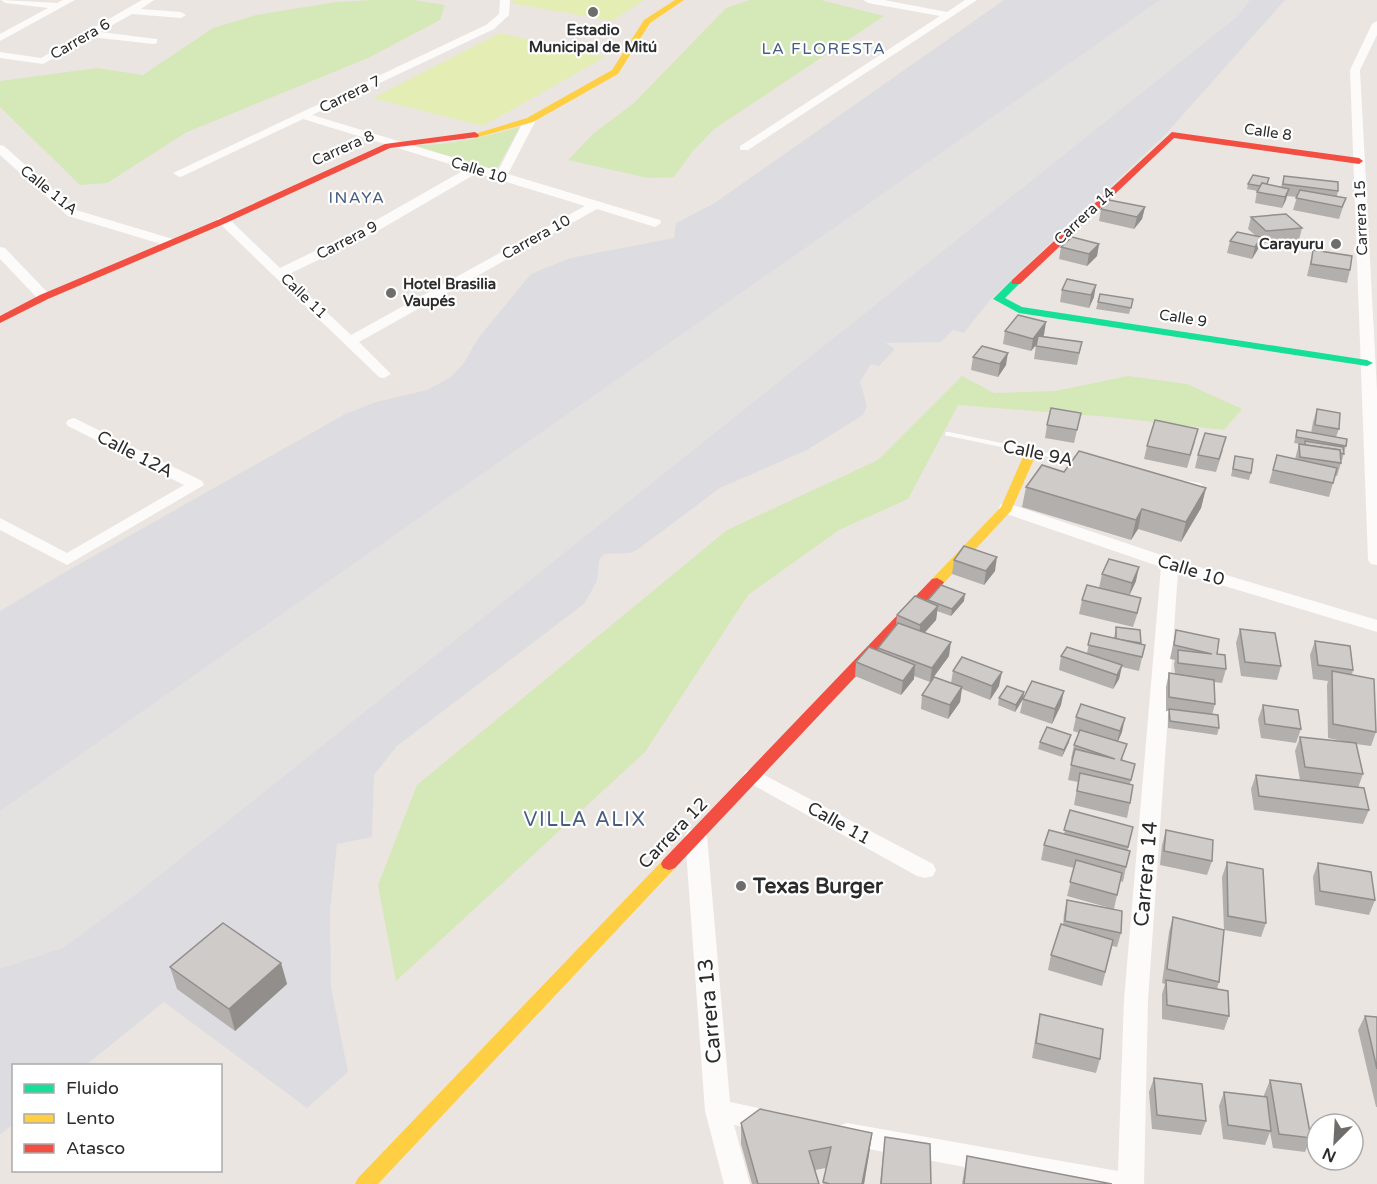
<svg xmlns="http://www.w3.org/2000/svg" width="1377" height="1184" font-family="'Varela Round',sans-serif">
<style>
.airport{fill:#dddde1}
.green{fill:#d5e8b7}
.pitch{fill:#e3edb4}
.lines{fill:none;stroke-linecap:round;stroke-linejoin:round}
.taxiway{fill:#e4e2e0;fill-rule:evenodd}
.runway{fill:#e4e2e0;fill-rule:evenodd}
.lane{fill:#fcfbfa;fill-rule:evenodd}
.street{fill:#fcfbfa;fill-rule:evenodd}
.fast{fill:#16e098;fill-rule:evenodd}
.slow{fill:#ffcf43;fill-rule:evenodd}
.jam{fill:#f24e42;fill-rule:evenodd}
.wall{fill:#b2afac}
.shaded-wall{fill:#918e8c}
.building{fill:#cfcbc8;stroke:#918e8c;stroke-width:1.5}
.poi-dot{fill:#6f6d6b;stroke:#fff;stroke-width:2}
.labels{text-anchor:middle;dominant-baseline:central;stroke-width:4.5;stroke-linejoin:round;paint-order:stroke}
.far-poi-label{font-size:15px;font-weight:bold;fill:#2c2c2c;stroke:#fff}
.far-street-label{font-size:15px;fill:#2c2c2c;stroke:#fff}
.far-neighbourhood-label{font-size:16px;letter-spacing:1.5px;fill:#475d82;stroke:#fff}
.street-label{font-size:18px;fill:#2c2c2c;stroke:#fff}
.neighbourhood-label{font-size:20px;letter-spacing:1.5px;fill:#475d82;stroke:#fff}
.near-street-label{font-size:21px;fill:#2c2c2c;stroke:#fff}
.near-poi-label{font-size:21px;font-weight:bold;fill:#2c2c2c;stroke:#fff;text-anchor:start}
</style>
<rect width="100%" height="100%" fill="#ebe5e1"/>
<path class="airport" d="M 1004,0 L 1285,0 L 1165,135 L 990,300 L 964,333 L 953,330 L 941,342 L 886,343 L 895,349 L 879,366 L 871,364 L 860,382 L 867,406 L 863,415 L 807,450 L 720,488 L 637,550 L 630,553 L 604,554 L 599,560 L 597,581 L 584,604 L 397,746 L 374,775 L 372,837 L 337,844 L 330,912 L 331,987 L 348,1072 L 307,1108 L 164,1002 L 86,1065 L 14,1066 L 13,1124 L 0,1135 L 0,611 L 60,575 L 345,414 L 376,402 L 427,390 L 451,377 L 463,364 L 479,337 L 531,274 L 570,258 L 674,238 L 676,223 L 713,204 Z"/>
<g class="green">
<path d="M 372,0 L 413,0 L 445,5 L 440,20 L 368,58 L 187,132 L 107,183 L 80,185 L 0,107 L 0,81 L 97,68 L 143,75 L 213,28 L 256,15 L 336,2 Z"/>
<path d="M 750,0 L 821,0 L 884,16 L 714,129 L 693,151 L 674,177 L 648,178 L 568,160 L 594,133 L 634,103 L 726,8 Z"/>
<path d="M 520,127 L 496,170 L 411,145 C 449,146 483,137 520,127 Z"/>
<path d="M 962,376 L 994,393 L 1055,391 L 1128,376 L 1187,384 L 1242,409 L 1224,430 L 1110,417 L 958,405 L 908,499 L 839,530 L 748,595 L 645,752 L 396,981 L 378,885 L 417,785 L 727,530 L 878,460 Z"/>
</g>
<g class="pitch">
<path d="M 515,0 L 644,0 L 612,21 L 510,3 Z"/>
<path d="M 500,33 L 605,57 L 483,126 L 373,98 Z"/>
</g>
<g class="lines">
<path class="taxiway" d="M 74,823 L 98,831 L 108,849 L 98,867 L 23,885 L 0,882 L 0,830 L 23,833 Z"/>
<path class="runway" d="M 1160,0 L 1250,0 L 1238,16 L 135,895 L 63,948 L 0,969 L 0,811 Z"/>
<g class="lane">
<path d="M 946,432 L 949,432 L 1082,460 L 1086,462 L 1082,464 L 949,436 L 946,436 L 945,434 Z"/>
<path d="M 1175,479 L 1199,483 L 1203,485 L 1199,487 L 1175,483 L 1174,481 Z"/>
</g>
<g class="street">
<path d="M 1,0 L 57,3 L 63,0 L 75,0 L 0,41 L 0,34 L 48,8 L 6,3 Z"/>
<path d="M 142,0 L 154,0 L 141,9 L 181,12 L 186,15 L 181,18 L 132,14 L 100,32 L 157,39 L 157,43 L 153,44 L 91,37 L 43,64 L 0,58 L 0,52 L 41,58 Z"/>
<path d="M 500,0 L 510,0 L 509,15 L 494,29 L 312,115 L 498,171 L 524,120 L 530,117 L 534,118 L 536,120 L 508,174 L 660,220 L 661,223 L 655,227 L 597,209 L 359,342 L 391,374 L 384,378 L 379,377 L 217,221 L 218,218 L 228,218 L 280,268 L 364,227 L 466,169 L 303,119 L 183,176 L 179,177 L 173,173 L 486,25 L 499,14 ZM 477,173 L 585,206 L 351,335 L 287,275 L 374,233 Z"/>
<path d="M 863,0 L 884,0 L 947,12 L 965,0 L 977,0 L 748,150 L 740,150 L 740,146 L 940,16 L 868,3 Z"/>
<path d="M 1377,21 L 1377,35 L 1360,70 L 1377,391 L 1377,565 L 1371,564 L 1368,560 L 1350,70 L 1372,24 Z"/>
<path d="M 0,145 L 4,146 L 76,210 L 176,240 L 178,243 L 171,247 L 68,216 L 0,155 Z"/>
<path d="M 0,247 L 5,248 L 49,294 L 51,297 L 49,300 L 39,300 L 0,259 Z"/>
<path d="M 74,418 L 202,481 L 204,485 L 67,565 L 0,530 L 0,518 L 67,553 L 184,485 L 68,426 L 66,423 L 68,420 Z"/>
<path d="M 1007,503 L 1176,560 L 1377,620 L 1377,632 L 1178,572 L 1148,1000 L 1144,1184 L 1056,1184 L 847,1145 L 838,1142 L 834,1134 L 838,1126 L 847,1123 L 1118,1171 L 1124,1000 L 1161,567 L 1001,512 L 999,508 L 1001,504 Z"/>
<path d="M 753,769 L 933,864 L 936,870 L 933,876 L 925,878 L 917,876 L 746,781 L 743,776 L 746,771 Z"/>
<path d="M 696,828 L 704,830 L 707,836 L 730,1102 L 781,1113 L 785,1121 L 781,1129 L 772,1132 L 734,1125 L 750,1184 L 724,1184 L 705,1111 L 685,836 L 688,830 Z"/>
</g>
<path class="fast" d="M 1016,279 L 1021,282 L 1005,298 L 1022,307 L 1367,360 L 1373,363 L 1367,366 L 1019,313 L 993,299 L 1012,280 Z"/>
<g class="slow">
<path d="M 675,0 L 684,0 L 650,23 L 618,74 L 533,122 L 475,138 L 471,135 L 527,118 L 612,70 L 644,20 Z"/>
<path d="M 1031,448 L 1037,452 L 1011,511 L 942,585 L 932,585 L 930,582 L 932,579 L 1001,507 L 1025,452 Z"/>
<path d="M 669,858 L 675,860 L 677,864 L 675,868 L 378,1184 L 355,1184 L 358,1178 L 663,860 Z"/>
</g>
<g class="jam">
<path d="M 475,132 L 479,135 L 478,137 L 390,148 L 226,223 L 48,299 L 0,323 L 0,316 L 40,295 L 220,219 L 385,144 Z"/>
<path d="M 1172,132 L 1359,158 L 1363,161 L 1359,164 L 1174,138 L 1020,284 L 1012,284 L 1012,280 Z"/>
<path d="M 937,578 L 944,582 L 942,585 L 675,868 L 669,870 L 663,868 L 661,864 L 663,860 L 932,579 Z"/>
</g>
</g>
<g class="wall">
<path d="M 1284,176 L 1338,191 L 1337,196 L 1346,198 L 1339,219 L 1293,210 L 1297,197 L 1287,196 L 1282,208 L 1255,203 L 1257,191 L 1247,189 L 1248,184 L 1268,185 L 1281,187 Z"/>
<path d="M 1145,207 L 1142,219 L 1134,229 L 1099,221 L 1101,209 Z"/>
<path d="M 1251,217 L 1302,228 L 1299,240 L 1263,243 L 1260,240 L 1258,249 L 1252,259 L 1227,253 L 1230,241 L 1256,236 L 1248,229 Z"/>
<path d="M 1099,244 L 1097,256 L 1087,266 L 1059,259 L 1061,247 Z"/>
<path d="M 1313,250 L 1350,270 L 1347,283 L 1307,276 Z"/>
<path d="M 1067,279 L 1094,297 L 1089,308 L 1060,302 L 1062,290 Z"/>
<path d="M 1133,299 L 1129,314 L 1096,309 L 1098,302 Z"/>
<path d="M 1005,331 L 1044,335 L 1043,336 L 1082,342 L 1077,365 L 1034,359 L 1036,345 L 1031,351 L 1003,344 Z"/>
<path d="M 973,357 L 1006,365 L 998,377 L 971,370 Z"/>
<path d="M 1317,409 L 1339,429 L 1336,437 L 1346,446 L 1342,460 L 1341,460 L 1341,463 L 1337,476 L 1335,476 L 1329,497 L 1269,483 L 1277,455 L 1295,459 L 1299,444 L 1301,444 L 1294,443 L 1297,430 L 1311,433 L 1313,422 Z"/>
<path d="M 1047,425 L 1078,426 L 1074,443 L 1045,438 Z"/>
<path d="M 1195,442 L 1187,468 L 1144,459 L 1147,446 Z"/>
<path d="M 1223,450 L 1216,472 L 1195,468 L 1198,455 Z"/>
<path d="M 1235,456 L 1251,473 L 1249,480 L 1231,476 Z"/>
<path d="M 1064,472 L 1206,488 L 1201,508 L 1181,542 L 1138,529 L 1131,540 L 1022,507 L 1026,487 Z"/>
<path d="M 954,560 L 995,571 L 984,585 L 952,574 Z"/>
<path d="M 1102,574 L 1136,581 L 1129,596 L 1138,612 L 1133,627 L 1079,614 L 1082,600 L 1099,588 Z"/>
<path d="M 928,600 L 964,601 L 951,616 L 937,611 L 936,620 L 925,632 L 949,656 L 930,682 L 914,676 L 914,679 L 901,695 L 855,676 L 856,662 L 878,651 L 878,648 L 896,625 L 897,615 L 927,602 Z"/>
<path d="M 1116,627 L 1141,644 L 1145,645 L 1139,671 L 1122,667 L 1119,679 L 1113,689 L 1059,670 L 1061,656 L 1087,653 L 1091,633 L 1114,638 Z"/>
<path d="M 1240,629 L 1281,666 L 1277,680 L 1241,676 L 1236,643 Z"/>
<path d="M 1176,630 L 1217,654 L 1226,669 L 1222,683 L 1214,682 L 1215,704 L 1212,715 L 1219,728 L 1217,735 L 1168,728 L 1168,716 L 1169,711 L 1166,711 L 1166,687 L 1169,673 L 1175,674 L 1174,664 L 1175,660 L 1170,659 Z"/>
<path d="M 1315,641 L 1353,670 L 1352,675 L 1376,732 L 1371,746 L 1356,744 L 1363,774 L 1358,788 L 1369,810 L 1363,824 L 1254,810 L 1251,789 L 1256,775 L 1300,780 L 1295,751 L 1300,737 L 1352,743 L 1328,738 L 1327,685 L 1328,681 L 1313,679 L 1310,655 Z"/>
<path d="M 953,671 L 999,686 L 990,700 L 962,689 L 960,702 L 948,719 L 921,709 L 922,695 L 951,683 Z"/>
<path d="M 1024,692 L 1023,699 L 1015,712 L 998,705 L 999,698 Z"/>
<path d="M 1023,699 L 1061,705 L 1052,724 L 1020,713 Z"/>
<path d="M 1081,704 L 1122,732 L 1118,742 L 1123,761 L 1135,764 L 1130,784 L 1130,803 L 1127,818 L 1074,805 L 1078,782 L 1068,780 L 1072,760 L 1071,759 L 1074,745 L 1079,733 L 1073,731 L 1076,717 Z"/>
<path d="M 1263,705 L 1301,729 L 1296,743 L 1261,738 L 1258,719 Z"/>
<path d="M 1040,742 L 1069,742 L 1062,757 L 1038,749 Z"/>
<path d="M 1070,810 L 1128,847 L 1126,867 L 1123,882 L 1120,881 L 1114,909 L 1121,933 L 1117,947 L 1112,946 L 1102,986 L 1048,970 L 1051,955 L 1063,925 L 1064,914 L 1067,900 L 1110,908 L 1067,896 L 1074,868 L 1041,860 L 1044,845 L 1064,834 Z"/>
<path d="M 1166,830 L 1212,861 L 1207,875 L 1160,865 L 1162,845 Z"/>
<path d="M 1227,862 L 1266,923 L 1261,937 L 1224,930 L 1219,982 L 1217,989 L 1229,1016 L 1224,1030 L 1162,1019 L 1162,994 L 1165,984 L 1162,983 L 1169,932 L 1173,917 L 1224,930 L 1222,877 Z"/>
<path d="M 1318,863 L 1375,900 L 1369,915 L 1315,905 L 1313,877 Z"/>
<path d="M 281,963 L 287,984 L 235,1031 L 177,989 L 170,967 Z"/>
<path d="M 1040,1014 L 1100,1059 L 1096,1073 L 1032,1058 L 1037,1028 Z"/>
<path d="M 1365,1016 L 1377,1017 L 1377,1107 L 1376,1107 L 1358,1030 Z"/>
<path d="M 1154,1078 L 1206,1121 L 1201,1135 L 1152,1129 L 1149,1092 Z"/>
<path d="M 1270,1080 L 1311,1138 L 1305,1152 L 1273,1148 L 1270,1132 L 1265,1145 L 1223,1139 L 1219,1106 L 1224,1092 L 1264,1097 L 1264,1095 Z"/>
<path d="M 741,1123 L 872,1133 L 869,1154 L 864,1184 L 823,1184 L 826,1168 L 815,1170 L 819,1184 L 752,1184 L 741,1144 Z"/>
<path d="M 885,1137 L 931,1184 L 880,1184 Z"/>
<path d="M 967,1156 L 1112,1184 L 962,1184 Z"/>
</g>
<g class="shaded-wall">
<path d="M 1289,189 L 1286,200 L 1282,208 L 1285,197 Z"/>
<path d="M 1145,207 L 1142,219 L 1134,229 L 1137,217 Z"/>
<path d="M 1261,237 L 1258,249 L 1252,259 L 1255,247 Z"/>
<path d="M 1099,244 L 1097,256 L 1087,266 L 1089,254 Z"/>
<path d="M 1096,285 L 1094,297 L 1089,308 L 1091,295 Z"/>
<path d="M 1046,322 L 1044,335 L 1031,351 L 1033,339 Z"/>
<path d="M 1008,353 L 1006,365 L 998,377 L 1000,364 Z"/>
<path d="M 1206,488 L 1201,508 L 1181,542 L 1186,522 Z"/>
<path d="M 1142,509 L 1138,529 L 1131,540 L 1136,520 Z"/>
<path d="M 997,557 L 995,571 L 984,585 L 986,571 Z"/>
<path d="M 1139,567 L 1136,581 L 1129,596 L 1132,583 Z"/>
<path d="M 965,594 L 964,601 L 951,616 L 952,609 Z"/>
<path d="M 938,606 L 936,620 L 919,639 L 920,625 Z"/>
<path d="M 951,642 L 949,656 L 930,682 L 932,668 Z"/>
<path d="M 915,665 L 914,679 L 901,695 L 903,681 Z"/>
<path d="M 1122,665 L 1119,679 L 1113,689 L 1117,675 Z"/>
<path d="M 1002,672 L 999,686 L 990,700 L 992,686 Z"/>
<path d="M 962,687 L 960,702 L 948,719 L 950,705 Z"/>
<path d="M 1064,691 L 1061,705 L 1052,724 L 1055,709 Z"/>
<path d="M 1024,692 L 1023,699 L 1015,712 L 1016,705 Z"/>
<path d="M 1125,718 L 1122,732 L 1116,745 L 1120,731 Z"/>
<path d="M 1071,735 L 1069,742 L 1062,757 L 1064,750 Z"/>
<path d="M 281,963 L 287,984 L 235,1031 L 229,1009 Z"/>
<path d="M 872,1133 L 869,1154 L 864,1184 L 862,1184 Z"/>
</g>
<g class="building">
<path d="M 1253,175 L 1269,178 L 1267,184 L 1262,183 L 1260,186 L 1248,184 Z"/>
<path d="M 1284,176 L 1338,182 L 1338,191 L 1283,184 Z"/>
<path d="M 1262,183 L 1289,189 L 1285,197 L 1257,192 Z"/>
<path d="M 1300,190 L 1346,198 L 1342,207 L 1296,198 Z"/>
<path d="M 1109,200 L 1145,207 L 1137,217 L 1101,209 Z"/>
<path d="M 1286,214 L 1302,228 L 1266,231 L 1251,217 Z"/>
<path d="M 1237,232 L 1261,237 L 1255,247 L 1230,241 Z"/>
<path d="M 1072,237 L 1099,244 L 1089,254 L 1061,247 Z"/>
<path d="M 1313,250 L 1352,256 L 1350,270 L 1311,264 Z"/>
<path d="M 1067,279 L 1096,285 L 1091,295 L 1062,290 Z"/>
<path d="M 1100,294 L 1133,299 L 1131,308 L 1098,302 Z"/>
<path d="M 1018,315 L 1046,322 L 1033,339 L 1005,331 Z"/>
<path d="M 1038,336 L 1082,342 L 1079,353 L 1036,346 Z"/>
<path d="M 982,346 L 1008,353 L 1000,364 L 973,357 Z"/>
<path d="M 1051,408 L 1081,413 L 1077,430 L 1047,425 Z"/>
<path d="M 1317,409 L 1340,413 L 1339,429 L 1315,425 Z"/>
<path d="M 1155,420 L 1198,429 L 1190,455 L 1147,446 Z"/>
<path d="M 1297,430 L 1347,439 L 1346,446 L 1296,437 Z"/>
<path d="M 1205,433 L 1226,437 L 1219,459 L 1198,455 Z"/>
<path d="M 1305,441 L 1343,447 L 1344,454 L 1340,453 L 1340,450 L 1305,445 Z"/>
<path d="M 1299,444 L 1340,450 L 1341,463 L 1300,457 Z"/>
<path d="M 1079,451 L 1206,488 L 1186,522 L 1142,509 L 1136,520 L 1026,487 L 1042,465 L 1064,472 Z"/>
<path d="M 1277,455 L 1337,468 L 1333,483 L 1273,470 Z"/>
<path d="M 1235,456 L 1253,459 L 1251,473 L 1233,469 Z"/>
<path d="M 964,546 L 997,557 L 986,571 L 954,560 Z"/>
<path d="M 1109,559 L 1139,567 L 1132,583 L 1102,574 Z"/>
<path d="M 941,585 L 965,594 L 952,609 L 928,600 Z"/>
<path d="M 1087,585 L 1141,598 L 1137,613 L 1082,600 Z"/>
<path d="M 915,596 L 938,606 L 920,625 L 897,615 Z"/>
<path d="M 898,623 L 951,642 L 932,668 L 878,648 Z"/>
<path d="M 1116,627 L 1140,630 L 1141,643 L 1116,639 Z"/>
<path d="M 1240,629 L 1275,633 L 1281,666 L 1245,662 Z"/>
<path d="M 1176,630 L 1219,639 L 1217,654 L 1225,655 L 1226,669 L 1178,663 L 1178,650 L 1212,654 L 1174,645 Z"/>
<path d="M 1091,633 L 1145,645 L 1142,657 L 1088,645 Z"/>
<path d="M 1315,641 L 1350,646 L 1353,670 L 1318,665 Z"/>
<path d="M 869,647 L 915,665 L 903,681 L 856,662 Z"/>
<path d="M 1067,647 L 1122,665 L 1117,675 L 1061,656 Z"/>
<path d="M 962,657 L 1002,672 L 992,686 L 953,671 Z"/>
<path d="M 1332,671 L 1374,679 L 1376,732 L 1333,724 Z"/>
<path d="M 1169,673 L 1214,680 L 1215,704 L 1169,697 Z"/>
<path d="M 934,677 L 962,687 L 950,705 L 922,695 Z"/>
<path d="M 1032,681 L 1064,691 L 1055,709 L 1023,699 Z"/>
<path d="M 1007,686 L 1024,692 L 1016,705 L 999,698 Z"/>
<path d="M 1081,704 L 1125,718 L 1120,731 L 1076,717 Z"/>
<path d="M 1263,705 L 1298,710 L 1301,729 L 1265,724 Z"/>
<path d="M 1169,709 L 1218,715 L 1219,728 L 1170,721 Z"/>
<path d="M 1047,727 L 1071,735 L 1064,750 L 1040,742 Z"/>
<path d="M 1080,730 L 1127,744 L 1121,760 L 1135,764 L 1131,780 L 1071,765 L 1075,749 L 1115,759 L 1074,745 Z"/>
<path d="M 1300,737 L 1356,743 L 1363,774 L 1305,767 Z"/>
<path d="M 1080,773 L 1133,785 L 1130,803 L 1077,791 Z"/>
<path d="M 1256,775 L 1364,788 L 1369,810 L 1259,796 Z"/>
<path d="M 1070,810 L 1133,827 L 1128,847 L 1064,830 Z"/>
<path d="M 1049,830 L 1130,851 L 1126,867 L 1044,845 Z"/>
<path d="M 1166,830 L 1213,840 L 1212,861 L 1164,851 Z"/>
<path d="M 1076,860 L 1122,873 L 1117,895 L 1070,882 Z"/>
<path d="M 1227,862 L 1263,869 L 1266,923 L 1228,916 Z"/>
<path d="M 1318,863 L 1371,872 L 1375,900 L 1320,891 Z"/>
<path d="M 1067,900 L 1122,911 L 1121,933 L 1065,921 Z"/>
<path d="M 1173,917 L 1224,930 L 1219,982 L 1167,969 Z"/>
<path d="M 223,923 L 281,963 L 229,1009 L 170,967 Z"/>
<path d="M 1061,924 L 1113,940 L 1105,972 L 1051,955 Z"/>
<path d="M 1166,980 L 1228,991 L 1229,1016 L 1167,1005 Z"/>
<path d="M 1040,1014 L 1103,1029 L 1100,1059 L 1036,1043 Z"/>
<path d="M 1365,1016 L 1377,1017 L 1377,1069 Z"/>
<path d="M 1154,1078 L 1202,1084 L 1206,1121 L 1157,1115 Z"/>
<path d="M 1270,1080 L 1301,1084 L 1311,1138 L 1279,1134 Z"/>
<path d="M 1224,1092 L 1267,1097 L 1271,1131 L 1228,1125 Z"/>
<path d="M 760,1109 L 872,1133 L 862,1184 L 830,1184 L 823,1182 L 831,1147 L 809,1151 L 819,1184 L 758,1184 L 741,1123 Z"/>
<path d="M 885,1137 L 930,1144 L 931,1184 L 881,1184 Z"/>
<path d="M 967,1156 L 1112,1184 L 964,1184 Z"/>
</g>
<g class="poi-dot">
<circle cx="593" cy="12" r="6"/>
<circle cx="1336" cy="244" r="6"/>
<circle cx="391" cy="293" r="6"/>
<circle cx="741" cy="886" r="6"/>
</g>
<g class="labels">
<g class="far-poi-label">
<text x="593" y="30">Estadio<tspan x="593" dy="17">Municipal de Mitú</tspan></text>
<text x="1324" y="244" text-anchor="end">Carayuru</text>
<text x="403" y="284" text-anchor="start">Hotel Brasilia<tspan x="403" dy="17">Vaupés</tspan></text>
</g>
<g class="far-street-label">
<text transform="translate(80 39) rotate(-30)">Carrera 6</text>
<text transform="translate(350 94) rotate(-26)">Carrera 7</text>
<text transform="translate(1268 132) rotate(8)">Calle 8</text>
<text transform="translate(343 148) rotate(-24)">Carrera 8</text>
<text transform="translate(479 170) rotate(17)">Calle 10</text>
<text transform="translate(49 190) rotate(39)">Calle 11A</text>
<text transform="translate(1084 216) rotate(-43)">Carrera 14</text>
<text transform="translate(1361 218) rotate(-92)">Carrera 15</text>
<text transform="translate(536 237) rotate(-29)">Carrera 10</text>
<text transform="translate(347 240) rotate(-27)">Carrera 9</text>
<text transform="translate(304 296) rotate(44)">Calle 11</text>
<text transform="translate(1183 318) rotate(9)">Calle 9</text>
</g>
<g class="far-neighbourhood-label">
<text x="824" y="49">LA FLORESTA</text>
<text x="357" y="198">INAYA</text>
</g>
<g class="street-label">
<text transform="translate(1038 453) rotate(12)">Calle 9A</text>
<text transform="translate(135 454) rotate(27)">Calle 12A</text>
<text transform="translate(1191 570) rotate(17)">Calle 10</text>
<text transform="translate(839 823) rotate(29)">Calle 11</text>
<text transform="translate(673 833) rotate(-46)">Carrera 12</text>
</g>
<g class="neighbourhood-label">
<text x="585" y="820">VILLA ALIX</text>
</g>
<g class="near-street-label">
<text transform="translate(1146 874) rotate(-85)">Carrera 14</text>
<text transform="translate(710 1011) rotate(-95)">Carrera 13</text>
</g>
<g class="near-poi-label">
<text x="753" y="886">Texas Burger</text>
</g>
</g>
<rect x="12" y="1064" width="210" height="108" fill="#ffffff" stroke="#ababab" stroke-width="1.5"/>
<rect x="24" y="1084" width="30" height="9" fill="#16e098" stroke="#ababab" stroke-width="1.5"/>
<text x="66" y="1094" font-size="18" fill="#2c2c2c">Fluido</text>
<rect x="24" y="1114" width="30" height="9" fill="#ffcf43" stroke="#ababab" stroke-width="1.5"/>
<text x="66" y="1124" font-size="18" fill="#2c2c2c">Lento</text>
<rect x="24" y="1144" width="30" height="9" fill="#f24e42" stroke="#ababab" stroke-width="1.5"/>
<text x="66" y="1154" font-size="18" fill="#2c2c2c">Atasco</text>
<g transform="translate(1335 1142) rotate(204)"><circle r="28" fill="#ffffff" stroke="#ababab" stroke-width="1.5"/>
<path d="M0-4.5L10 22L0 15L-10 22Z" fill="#6f6d6b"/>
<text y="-9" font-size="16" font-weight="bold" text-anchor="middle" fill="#2c2c2c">N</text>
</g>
</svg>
